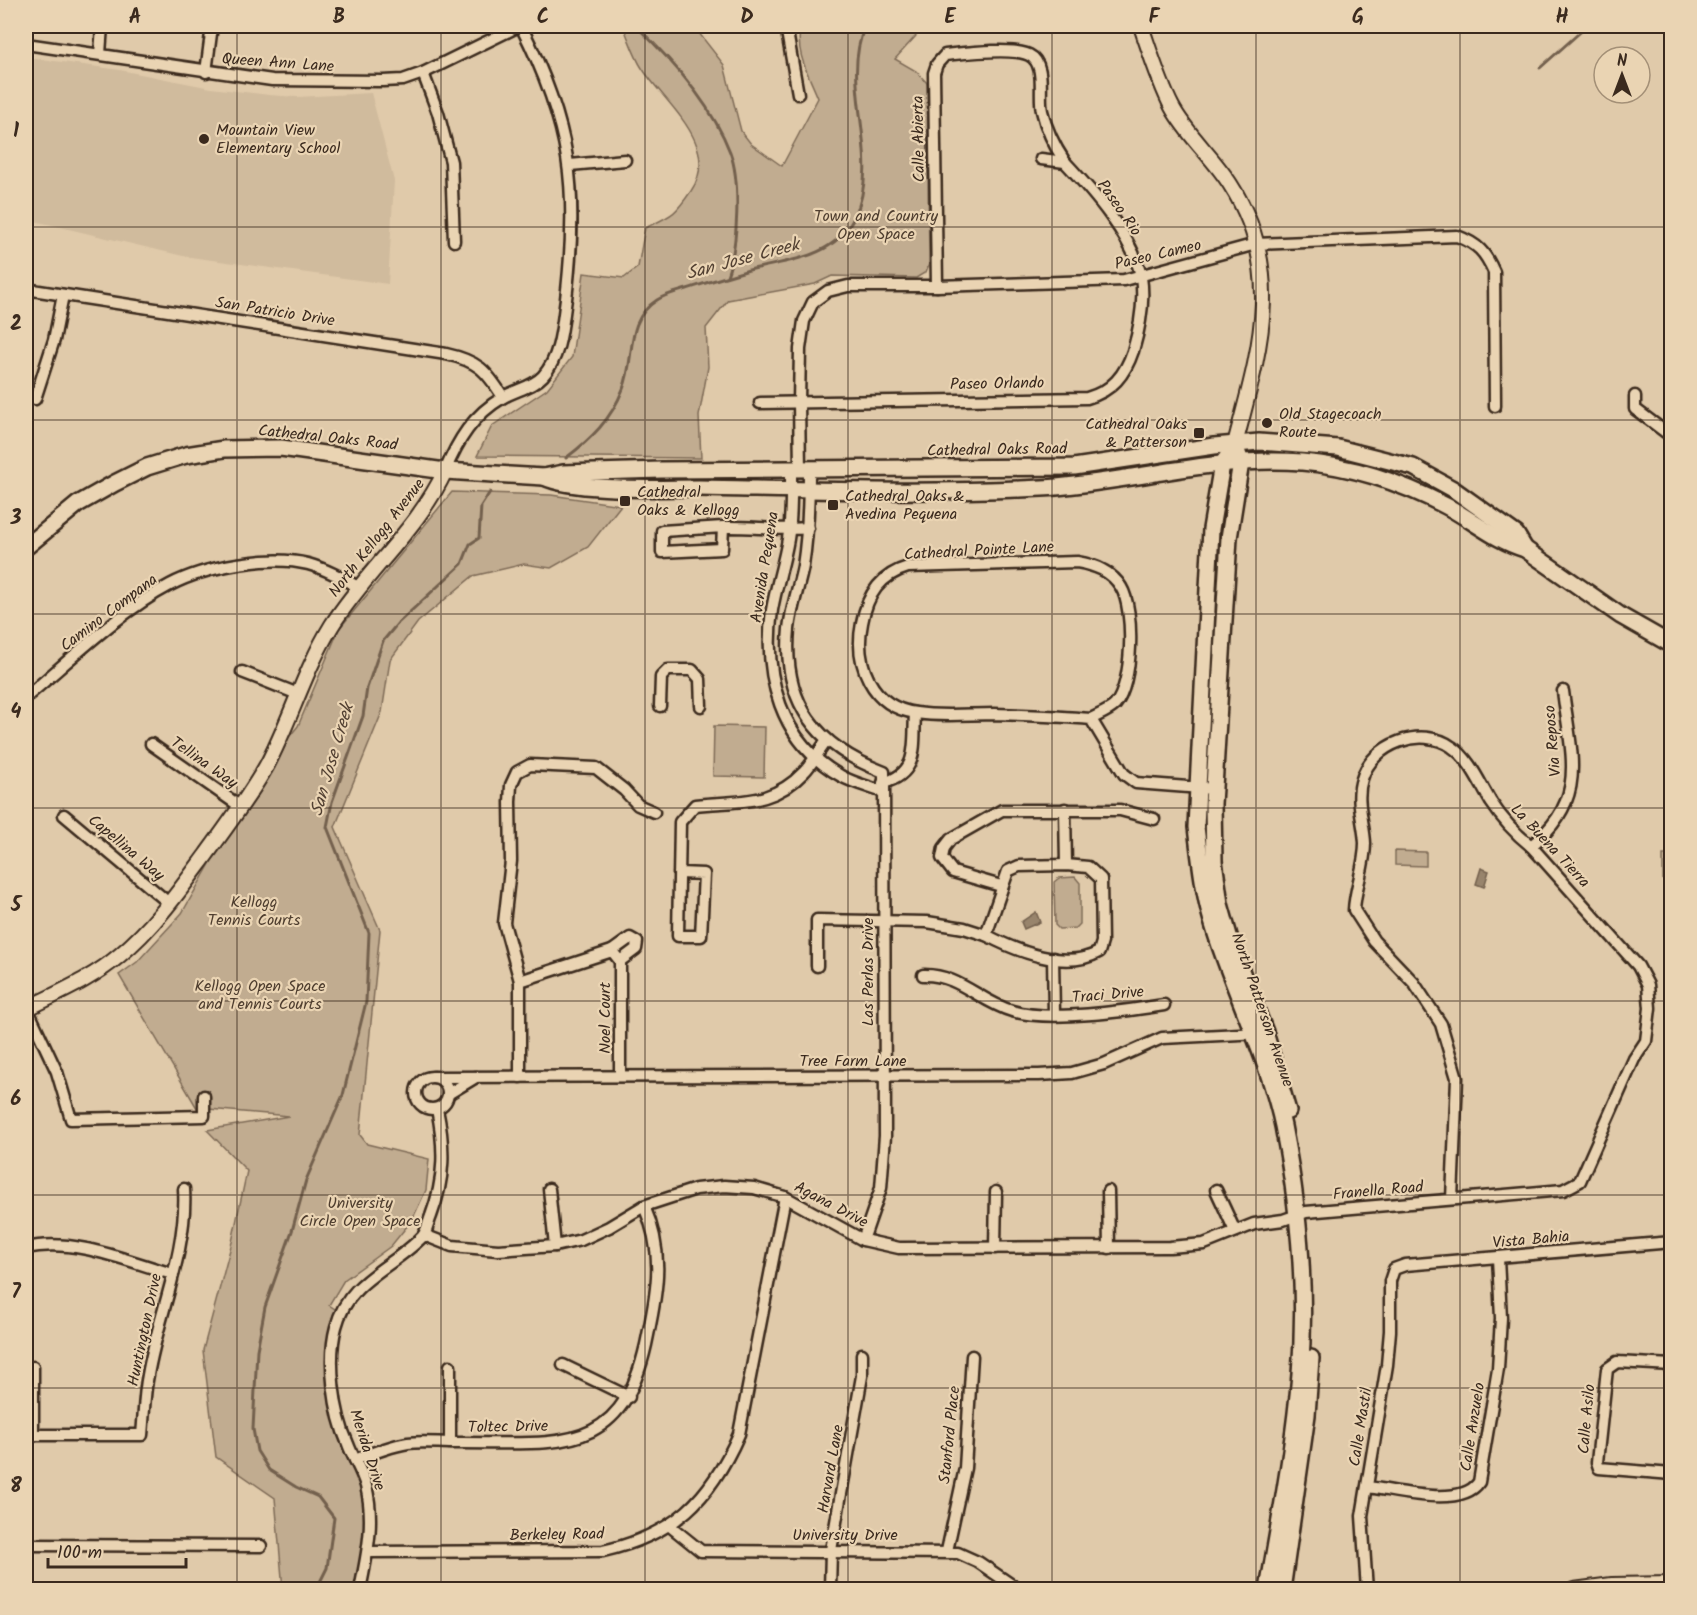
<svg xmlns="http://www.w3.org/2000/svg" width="1697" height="1615" font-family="Kalam,sans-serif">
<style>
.built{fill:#d0bb9d}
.green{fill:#c1ac90;stroke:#7e6b57;stroke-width:1.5}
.water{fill:#98846c;stroke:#73604d;stroke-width:1.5}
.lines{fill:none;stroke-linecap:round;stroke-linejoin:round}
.stream{stroke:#73604d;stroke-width:3}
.minor-casing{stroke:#3b2a1e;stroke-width:15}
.tertiary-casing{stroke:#3b2a1e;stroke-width:18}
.secondary-casing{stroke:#3b2a1e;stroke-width:20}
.minor{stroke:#ead4b3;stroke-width:10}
.tertiary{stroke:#ead4b3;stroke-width:14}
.secondary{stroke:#ead4b3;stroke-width:15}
.grid{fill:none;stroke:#3b2a1e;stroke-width:1.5;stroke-opacity:0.55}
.poi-dot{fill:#3b2a1e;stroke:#ead4b3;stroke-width:2}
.labels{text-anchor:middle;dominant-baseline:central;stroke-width:4.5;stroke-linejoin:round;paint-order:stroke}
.street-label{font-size:16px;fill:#3b2a1e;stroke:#ead4b3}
.poi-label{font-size:16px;fill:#3b2a1e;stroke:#ead4b3;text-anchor:start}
.park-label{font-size:16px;fill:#4f3e2f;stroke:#ead4b3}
.water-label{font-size:18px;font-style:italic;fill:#524032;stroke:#ead4b3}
.neatline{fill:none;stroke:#3b2a1e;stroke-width:2}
.grid-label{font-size:20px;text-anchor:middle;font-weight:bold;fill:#3b2a1e}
</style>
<rect width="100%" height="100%" fill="#e0caaa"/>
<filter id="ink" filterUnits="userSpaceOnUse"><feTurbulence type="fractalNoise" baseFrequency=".0167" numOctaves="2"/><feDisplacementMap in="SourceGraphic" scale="12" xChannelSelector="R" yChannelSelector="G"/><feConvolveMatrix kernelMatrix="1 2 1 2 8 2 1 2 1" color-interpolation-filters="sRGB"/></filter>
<g filter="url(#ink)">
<path class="built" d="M 26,57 L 120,70 L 211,88 L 269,95 L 297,97 L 371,93 L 394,181 L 388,284 L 183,256 L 26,219 Z"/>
<g class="green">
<path d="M 623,26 L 688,26 L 699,33 L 724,65 L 741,131 L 751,144 L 782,166 L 818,98 C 809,75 794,52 801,26 L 925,26 L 895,59 L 916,71 L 927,83 L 929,264 L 926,272 L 916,278 L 832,276 L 815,284 L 728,300 L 706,328 L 708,367 L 699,416 L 701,458 L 477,456 L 492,426 L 547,389 L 572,357 L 584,273 L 624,278 L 638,267 L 645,228 C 672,215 674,216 691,191 C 722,145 665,104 642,68 C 634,56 629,39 623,26 Z"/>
<path d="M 1223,482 L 1225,482 L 1216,567 L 1219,591 L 1210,759 L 1204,775 L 1214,553 Z"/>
<path d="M 452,492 L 551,495 L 621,505 L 588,547 L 551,568 L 524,564 L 473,576 L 418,622 L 390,660 L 382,712 L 335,827 L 380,930 L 360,1135 L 367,1144 L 429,1159 L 426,1190 L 412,1220 L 391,1246 L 344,1280 L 329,1305 L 341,1313 L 336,1326 L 336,1399 L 371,1517 L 360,1589 L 283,1589 L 275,1498 L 216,1457 L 203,1350 L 232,1242 L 247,1171 L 207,1130 L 289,1116 L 197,1108 L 119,975 L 137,962 L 182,913 L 267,764 L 298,726 L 339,629 Z"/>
<path d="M 714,726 L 765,727 L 764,777 L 713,776 Z"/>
<path d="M 1395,851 L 1426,852 L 1426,866 L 1395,865 Z"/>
<rect x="1663" y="855" width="8" height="25"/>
<path d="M 1075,877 L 1080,883 L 1080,924 L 1076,928 L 1059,929 L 1055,925 L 1054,882 L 1059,878 Z"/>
</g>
<g class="water">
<path d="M 1481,868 L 1489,871 L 1484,887 L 1476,884 Z"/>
<path d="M 1036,912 L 1040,922 L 1024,929 L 1021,922 Z"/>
</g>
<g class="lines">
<g class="stream">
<path d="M 636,26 C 672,60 712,105 730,152 C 741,182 738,246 727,276"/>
<path d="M 1540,68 L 1587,26"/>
<path d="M 566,458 C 591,439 611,420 623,389 C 636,357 624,321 657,300 C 666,294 677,292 687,289 C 709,282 730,275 753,269 C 791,260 833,258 854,218 C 884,158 839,86 865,26"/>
<path d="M 316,1590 L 327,1568 L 334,1518 L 318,1497 L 296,1487 L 269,1470 L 257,1451 L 253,1429 L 257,1350 L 265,1307 L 292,1231 L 306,1180 L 343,1095 L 366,1002 L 369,933 L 327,827 L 332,802 L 363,716 L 367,688 L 383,641 L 398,623 L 462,564 L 470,544 L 479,538 L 481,506 L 490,492"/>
</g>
<defs>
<g id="minor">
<path d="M 789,26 L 787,32 L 798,94"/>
<path d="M 26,44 L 272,80 L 383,81 L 403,80 L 423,73 L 519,26"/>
<path d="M 100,54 L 102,26"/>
<path d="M 206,72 L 212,26"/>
<path d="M 423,73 L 438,113 L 451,162 L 454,241"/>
<path d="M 570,165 L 625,160"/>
<path d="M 937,286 L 934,73 L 937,64 L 945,55 C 965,53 1012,47 1029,55 C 1047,64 1038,95 1042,111 C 1046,129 1055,147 1065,162"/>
<path d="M 26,289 L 446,354 C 478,361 486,370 503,397"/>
<path d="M 1635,396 L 1635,409 L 1672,437"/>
<path d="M 35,399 L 54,340 L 63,295"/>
<path d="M 760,403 L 1087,398 C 1112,391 1125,375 1133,351 C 1140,327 1145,302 1141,277 C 1134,238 1092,191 1065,162 L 1041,159"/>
<path d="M 791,470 C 791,493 792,517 788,539 C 784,563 776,586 772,610 C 763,675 780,742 841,776 C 853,783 870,787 883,792"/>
<path d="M 800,470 L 799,402 L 800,349 L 804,321 L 813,302 L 828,291 L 848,286 L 937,286 L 1124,280 L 1256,244 L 1457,236 C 1478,244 1485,252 1494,272 L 1495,406"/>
<path d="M 809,470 C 809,503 808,534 803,566 C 799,587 791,608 789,629 C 782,703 817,747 884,772 L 885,1136 L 881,1188 L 863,1240"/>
<path d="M 445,471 C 458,440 473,415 502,398 C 515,390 533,387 543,376 C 561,356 562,326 566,299 C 579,189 571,125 521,26"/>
<path d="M 723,527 L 662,531 L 662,552 L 722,549 L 723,527 C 751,526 780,531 808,528"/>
<path d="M 242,672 L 298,694"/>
<path d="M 26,697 C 69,661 120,611 170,585 C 204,567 270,554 308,564 C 326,569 342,578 358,587"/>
<path d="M 660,706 L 661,677 L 668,670 L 692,670 L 700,679 L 701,706"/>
<path d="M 1091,719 C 1098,715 1109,711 1115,705 C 1133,684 1135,610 1121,587 C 1111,571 1095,565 1077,562 L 908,567 C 880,575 867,595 862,623 C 854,663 871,707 916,713 C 941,717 969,714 994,714 C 1027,715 1059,716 1091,719 L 1124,774 L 1136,783 L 1214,789"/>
<path d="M 151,744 L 241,807"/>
<path d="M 883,783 C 920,773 913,745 915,713"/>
<path d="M 1065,809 L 1066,865"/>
<path d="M 64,815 L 170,904"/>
<path d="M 1531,846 C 1589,799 1571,756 1563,691"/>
<path d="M 1066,865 L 1088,867 L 1101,879 L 1102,942 L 1099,952 C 1066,971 1016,951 986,935 L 1008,871 L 1019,866 Z"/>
<path d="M 679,873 L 704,874 L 701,936 L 678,936 L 680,822 L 695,805 C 738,800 771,807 804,772 C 812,764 818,752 826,742"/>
<path d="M 1001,886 L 953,872 L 942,858 L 944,848 L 951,839 L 1002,810 L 1120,810 L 1154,819"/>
<path d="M 612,951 L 630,938 L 637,942 L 636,949 L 620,961"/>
<path d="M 1053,958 L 1054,1014"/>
<path d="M 817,966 L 817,920 L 927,922 L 964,928 L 986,935"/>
<path d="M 923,975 C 959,974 980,1002 1012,1011 C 1050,1022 1125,1011 1164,1005"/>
<path d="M 520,981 L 612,951 L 620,961 L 620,1076"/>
<path d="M 27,1008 L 57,1072 L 71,1119 L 204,1116 L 204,1096"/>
<circle cx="432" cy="1093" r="16"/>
<path d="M 434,1077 L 1039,1075 L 1072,1073 L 1104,1064 L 1162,1038 L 1260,1033"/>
<path d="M 520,1077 L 520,981 L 504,923 L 511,861 L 510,802 L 511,785 L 517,772 L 530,765 L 596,768 L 624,790 L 638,805 L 654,812"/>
<path d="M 448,1094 L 476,1077"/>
<path d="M 549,1189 L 555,1246"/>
<path d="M 1216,1190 L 1235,1231"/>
<path d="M 1108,1191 L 1109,1248"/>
<path d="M 424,1235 L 452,1246 L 498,1250 L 555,1246 L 581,1240 L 609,1227 L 644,1206 L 696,1189 L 724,1186 L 754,1188 L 785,1197 L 863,1240 L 899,1248 L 1170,1247 L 1204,1244 L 1254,1224 L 1283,1220 L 1306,1212 L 1563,1190 L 1580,1181 L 1634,1059 L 1646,1041 L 1650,1008 L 1648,985 L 1638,966 L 1531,846 C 1516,834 1502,819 1491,802 C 1480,784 1470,759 1452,747 C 1421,725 1372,744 1362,779 C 1355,800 1364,822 1365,843 C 1365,867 1355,887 1354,910 L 1374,941 L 1414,983 L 1441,1024 L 1457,1078 L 1452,1199"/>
<path d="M 26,1248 C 74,1237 127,1261 173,1274"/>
<path d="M 995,1248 L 996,1192"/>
<path d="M 563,1365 L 629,1397"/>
<path d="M 1672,1365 L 1617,1362 L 1607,1369 L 1597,1462 L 1599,1468 L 1672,1474"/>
<path d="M 33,1367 L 33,1436"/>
<path d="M 26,1435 L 142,1435 C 144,1415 144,1394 148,1375 C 158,1315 188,1250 184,1189"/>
<path d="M 450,1443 L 450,1366"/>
<path d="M 355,1460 C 372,1453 390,1446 408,1443 C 422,1441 439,1443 453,1443 C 557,1442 624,1460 648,1335 C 658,1288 664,1251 644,1206"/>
<path d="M 1367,1487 C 1395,1490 1461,1509 1479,1482 L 1498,1369 L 1501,1318 L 1498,1258"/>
<path d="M 670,1526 L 701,1551 L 958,1553 L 978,1562 L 1019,1590"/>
<path d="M 26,1545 L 261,1546"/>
<path d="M 947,1551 L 965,1468 L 972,1356"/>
<path d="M 369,1552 L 603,1551 C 674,1535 710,1500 739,1434 L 785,1197"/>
<path d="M 360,1590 C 367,1554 375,1522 366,1486 C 362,1471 353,1458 348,1444 C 334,1413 327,1360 336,1327 C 348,1280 391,1269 422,1237 C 427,1232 428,1223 431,1216 C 445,1179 445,1147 437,1109"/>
<path d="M 830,1590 L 831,1550 L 862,1376 L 862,1354"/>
<path d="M 1367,1590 L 1362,1516 L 1387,1365 L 1390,1331 L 1390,1281 L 1394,1269 L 1405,1265 L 1672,1242"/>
</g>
<g id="tertiary">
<path d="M 1141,26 C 1150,52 1159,82 1172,107 C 1187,135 1213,157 1230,184 C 1286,271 1259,352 1235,444"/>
<path d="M 26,1009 C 58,993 92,979 120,955 C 154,927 180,890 206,855 C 227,826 249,797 267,765 C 291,719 305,669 332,625 C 366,571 419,528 445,471"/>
<path d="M 1574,1590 L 1612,1585 L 1672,1584"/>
</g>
<g id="secondary">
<path d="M 1238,453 L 1241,462 L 1229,538 L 1213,804 L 1214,861 L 1220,904 L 1233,950 L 1265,1032 L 1288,1111"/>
<path d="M 1227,457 L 1222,464 L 1211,529 L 1196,827 C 1200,859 1203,890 1212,921 C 1232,990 1268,1055 1283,1126 C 1299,1207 1307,1292 1300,1374 C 1294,1446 1280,1518 1268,1590"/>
<path d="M 544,477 C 576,492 660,488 699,488 C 813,490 928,494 1042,488 C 1129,483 1215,455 1302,462 C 1352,466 1402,483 1446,506 C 1473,520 1496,541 1525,549 L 1621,616 L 1672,645"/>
<path d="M 26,547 L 78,504 L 115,483 L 147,467 L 186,455 L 224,449 L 281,448 L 445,471 L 544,477 L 563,473 L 661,470 L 1074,467 L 1214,446 L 1259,442 L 1338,448 L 1413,467 L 1453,489 L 1516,534 L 1525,549"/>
<path d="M 1282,1590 L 1307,1415 L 1311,1358"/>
</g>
</defs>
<use href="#minor" class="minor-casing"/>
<use href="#tertiary" class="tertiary-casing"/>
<use href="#secondary" class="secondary-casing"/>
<use href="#minor" class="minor"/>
<use href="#tertiary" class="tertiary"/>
<use href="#secondary" class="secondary"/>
</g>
</g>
<path class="grid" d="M 237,26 L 237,1590M 441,26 L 441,1590M 645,26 L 645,1590M 848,26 L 848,1590M 1052,26 L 1052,1590M 1256,26 L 1256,1590M 1460,26 L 1460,1590M 26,227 L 1672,227M 26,420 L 1672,420M 26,614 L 1672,614M 26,808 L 1672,808M 26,1001 L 1672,1001M 26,1195 L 1672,1195M 26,1388 L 1672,1388"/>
<g class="poi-dot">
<circle cx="204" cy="139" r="6"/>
<circle cx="1267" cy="423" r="6"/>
<rect x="1193" y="427" width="12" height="12" rx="3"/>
<rect x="619" y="495" width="12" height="12" rx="3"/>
<rect x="827" y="499" width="12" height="12" rx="3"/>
</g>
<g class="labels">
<g class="street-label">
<text transform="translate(278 63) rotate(4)">Queen Ann Lane</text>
<text transform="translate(919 139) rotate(-91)">Calle Abierta</text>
<text transform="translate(1119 208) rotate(55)">Paseo Rio</text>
<text transform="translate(1158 255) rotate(-13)">Paseo Cameo</text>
<text transform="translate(275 312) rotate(9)">San Patricio Drive</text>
<text transform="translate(997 384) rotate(-1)">Paseo Orlando</text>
<text transform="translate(328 438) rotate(6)">Cathedral Oaks Road</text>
<text transform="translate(997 450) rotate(-1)">Cathedral Oaks Road</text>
<text transform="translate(377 538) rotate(-52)">North Kellogg Avenue</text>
<text transform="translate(979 551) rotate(-3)">Cathedral Pointe Lane</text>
<text transform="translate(765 567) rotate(-81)">Avenida Pequena</text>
<text transform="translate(109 613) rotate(-37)">Camino Compana</text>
<text transform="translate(1553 741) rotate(-95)">Via Reposo</text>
<text transform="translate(204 763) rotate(35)">Tellina Way</text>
<text transform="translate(1550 846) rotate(47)">La Buena Tierra</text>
<text transform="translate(126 848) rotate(40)">Capellina Way</text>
<text transform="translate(868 972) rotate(-90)">Las Perlas Drive</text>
<text transform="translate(1108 995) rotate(-5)">Traci Drive</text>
<text transform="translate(1262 1010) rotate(71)">North Patterson Avenue</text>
<text transform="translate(605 1018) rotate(-90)">Noel Court</text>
<text x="853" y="1061">Tree Farm Lane</text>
<text transform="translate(1378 1191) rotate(-5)">Franella Road</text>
<text transform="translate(831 1205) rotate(28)">Agana Drive</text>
<text transform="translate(1531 1240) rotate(-5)">Vista Bahia</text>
<text transform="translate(145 1330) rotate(-78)">Huntington Drive</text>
<text transform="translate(1587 1419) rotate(-85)">Calle Asilo</text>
<text transform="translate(508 1427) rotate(-1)">Toltec Drive</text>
<text transform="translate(1361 1427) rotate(-81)">Calle Mastil</text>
<text transform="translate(1473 1427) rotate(-81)">Calle Anzuelo</text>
<text transform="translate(950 1435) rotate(-84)">Stanford Place</text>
<text transform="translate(367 1450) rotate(72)">Merida Drive</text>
<text transform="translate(831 1469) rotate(-80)">Harvard Lane</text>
<text transform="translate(557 1535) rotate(-1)">Berkeley Road</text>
<text x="845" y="1535">University Drive</text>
</g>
<g class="poi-label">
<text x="216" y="130">Mountain View<tspan x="216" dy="18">Elementary School</tspan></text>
<text x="1279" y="414">Old Stagecoach<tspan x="1279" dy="18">Route</tspan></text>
<text x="1187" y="424" text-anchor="end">Cathedral Oaks<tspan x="1187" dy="18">&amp; Patterson</tspan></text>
<text x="637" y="492">Cathedral<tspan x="637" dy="18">Oaks &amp; Kellogg</tspan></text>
<text x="845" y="496">Cathedral Oaks &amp;<tspan x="845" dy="18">Avedina Pequena</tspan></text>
</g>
<g class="park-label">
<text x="876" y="216">Town and Country<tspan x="876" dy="18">Open Space</tspan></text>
<text x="254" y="902">Kellogg<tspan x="254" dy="18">Tennis Courts</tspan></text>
<text x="260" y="986">Kellogg Open Space<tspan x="260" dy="18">and Tennis Courts</tspan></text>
<text x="360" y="1203">University<tspan x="360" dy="18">Circle Open Space</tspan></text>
</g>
<g class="water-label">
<text transform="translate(743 260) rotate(-15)">San Jose Creek</text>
<text transform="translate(333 760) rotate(-74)">San Jose Creek</text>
</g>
</g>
<rect width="1697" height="1615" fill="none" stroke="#ead4b3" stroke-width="66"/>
<g transform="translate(1622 75)"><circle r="28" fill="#ead4b3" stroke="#a49077" stroke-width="1.5"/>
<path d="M0-4.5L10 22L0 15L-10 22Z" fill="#3b2a1e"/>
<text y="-9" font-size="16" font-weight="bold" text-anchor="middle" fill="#3b2a1e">N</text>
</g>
<path d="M48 1558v9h138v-9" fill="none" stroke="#3b2a1e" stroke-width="3"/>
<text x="57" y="1558" font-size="18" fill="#3b2a1e" stroke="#ead4b3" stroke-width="4.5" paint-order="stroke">100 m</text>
<rect x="33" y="33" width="1631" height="1549" class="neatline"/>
<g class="grid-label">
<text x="135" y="23">A</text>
<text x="339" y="23">B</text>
<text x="543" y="23">C</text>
<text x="747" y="23">D</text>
<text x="950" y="23">E</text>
<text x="1154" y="23">F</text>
<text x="1358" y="23">G</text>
<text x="1562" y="23">H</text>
<text x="16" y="137">1</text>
<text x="16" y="330">2</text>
<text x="16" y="524">3</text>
<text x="16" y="718">4</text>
<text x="16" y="911">5</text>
<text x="16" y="1105">6</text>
<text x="16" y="1298">7</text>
<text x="16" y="1492">8</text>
</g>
</svg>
